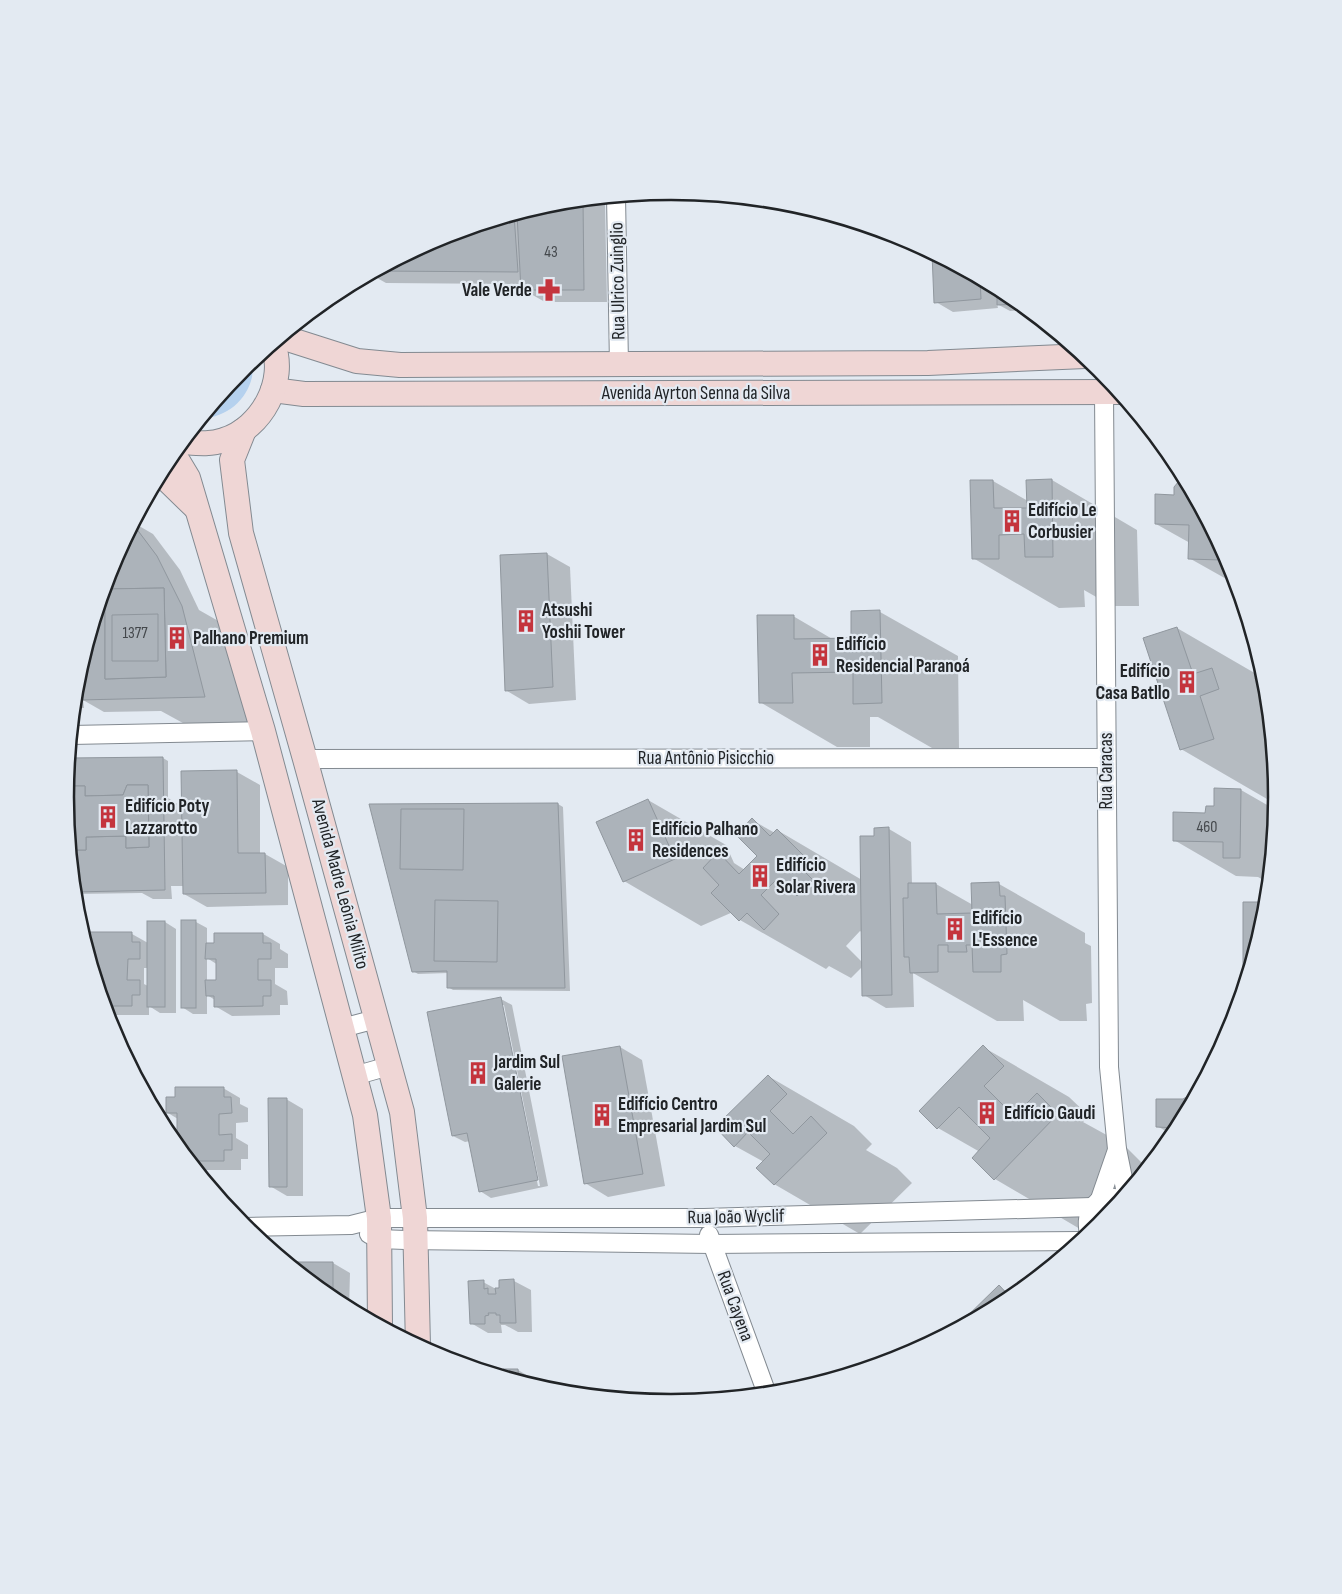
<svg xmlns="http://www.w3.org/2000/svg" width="1342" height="1594" font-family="'Sofia Sans Condensed',sans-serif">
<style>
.green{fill:#b5d1ee}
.shadow{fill:#0003;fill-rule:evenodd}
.building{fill:#acb3ba;stroke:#90979e;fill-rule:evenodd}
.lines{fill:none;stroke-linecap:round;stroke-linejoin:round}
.street-casing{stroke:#838a91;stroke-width:20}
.secondary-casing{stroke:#838a91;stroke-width:26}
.street{stroke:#fff;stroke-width:18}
.secondary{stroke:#efd6d5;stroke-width:24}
.labels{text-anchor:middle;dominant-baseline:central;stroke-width:4.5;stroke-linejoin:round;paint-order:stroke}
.number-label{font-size:16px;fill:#44484c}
.street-label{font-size:19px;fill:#212427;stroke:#e3eaf2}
.poi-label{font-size:19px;font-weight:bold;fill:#212427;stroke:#e3eaf2;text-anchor:start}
.rim{fill:none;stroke:#212427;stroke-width:2.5}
</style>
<rect width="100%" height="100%" fill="#e3eaf2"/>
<path class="green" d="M 252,361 C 252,366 253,372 252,377 C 247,400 226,418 202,418 L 243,368 Z"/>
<g class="shadow">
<path d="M 595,199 L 605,204 L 607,302 L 545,302 L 522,289 L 522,284 L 386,283 L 370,274 L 439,237 L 553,203 Z"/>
<path d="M 933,253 L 1008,293 L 1029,310 L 1010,311 L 997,304 L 998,308 L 953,312 L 936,302 Z"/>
<path d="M 1052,480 L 1137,530 L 1139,606 L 1112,606 L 1084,590 L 1085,607 L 1059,608 L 973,558 L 993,481 L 1028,501 Z"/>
<path d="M 1185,480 L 1231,565 L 1237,585 L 1189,558 L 1190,543 L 1156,524 Z"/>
<path d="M 134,523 L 153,534 L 180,570 L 199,610 L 250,639 L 251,726 L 192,728 L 161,711 L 104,712 L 83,700 L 84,708 L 74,708 L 77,678 L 111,565 Z"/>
<path d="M 547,554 L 570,567 L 576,700 L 529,704 L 507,691 Z"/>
<path d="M 852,612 L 880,612 L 958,656 L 959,748 L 932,748 L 878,717 L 870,717 L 870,747 L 837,747 L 760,702 L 793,616 L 834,640 L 852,639 Z"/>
<path d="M 1177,628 L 1258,675 L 1262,668 L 1265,679 L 1266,684 L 1264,683 L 1266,689 L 1277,795 L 1267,799 L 1181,749 Z"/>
<path d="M 163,758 L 168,761 L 168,798 L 183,807 L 237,772 L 260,785 L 260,854 L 265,854 L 288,867 L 288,905 L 207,907 L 184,894 L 184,886 L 171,886 L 172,899 L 153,899 L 142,893 L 75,894 L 65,797 L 69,760 Z"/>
<path d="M 1241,790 L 1276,810 L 1269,883 L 1258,877 L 1236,876 L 1174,840 L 1215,807 Z"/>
<path d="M 648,800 L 726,845 L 734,863 L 745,870 L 759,856 L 752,820 L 775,833 L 777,830 L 862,880 L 875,837 L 889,829 L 911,842 L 912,885 L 936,884 L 973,905 L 999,884 L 1085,933 L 1085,943 L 1091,946 L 1092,1003 L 1086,1004 L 1087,1021 L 1060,1021 L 1023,1000 L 1024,1021 L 997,1021 L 913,973 L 914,1007 L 886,1008 L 864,995 L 863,966 L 851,978 L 829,966 L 826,969 L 740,920 L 733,912 L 701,926 L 624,881 ZM 860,931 L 863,933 L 863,963 L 846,946 Z"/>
<path d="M 558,804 L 563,807 L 570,991 L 453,990 L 448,987 L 448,973 L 418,974 L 413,971 Z"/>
<path d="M 165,922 L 176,929 L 176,1013 L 160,1013 L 149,1006 L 149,1015 L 107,1015 L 84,940 L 84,934 L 132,934 L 148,943 ZM 144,968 L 148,968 L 148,986 L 144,984 Z"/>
<path d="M 196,922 L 207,928 L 207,944 L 215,944 L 263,934 L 280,944 L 280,949 L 288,954 L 288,968 L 275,968 L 275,984 L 287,991 L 288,1005 L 280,1005 L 280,1015 L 232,1016 L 215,1006 L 215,1000 L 207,995 L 207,1014 L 193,1014 L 182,1007 ZM 207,958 L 218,965 L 218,981 L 207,981 Z"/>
<path d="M 501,999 L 512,1005 L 548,1186 L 491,1198 L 480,1191 L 470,1141 L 465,1142 L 453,1136 ZM 501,1005 L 504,1005 L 540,1186 L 538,1186 Z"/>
<path d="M 620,1047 L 642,1060 L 665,1186 L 608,1197 L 585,1183 Z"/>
<path d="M 983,1047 L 1069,1097 L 1089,1116 L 1083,1122 L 1123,1144 L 1143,1164 L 1080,1229 L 995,1179 L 980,1152 L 938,1128 Z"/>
<path d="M 768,1076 L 854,1126 L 872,1144 L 866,1150 L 897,1168 L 912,1183 L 860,1234 L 774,1184 L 764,1162 L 735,1146 Z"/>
<path d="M 223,1088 L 240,1098 L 240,1104 L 248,1108 L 248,1122 L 236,1123 L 236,1138 L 248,1145 L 248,1159 L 241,1159 L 241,1170 L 197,1170 L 169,1136 L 179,1136 L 178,1119 L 168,1113 Z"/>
<path d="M 1190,1096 L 1195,1096 L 1173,1135 L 1157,1126 L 1184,1100 Z"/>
<path d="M 286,1099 L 303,1109 L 303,1196 L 287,1196 L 270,1186 Z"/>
<path d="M 276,1253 L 283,1253 L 301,1263 L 333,1263 L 350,1273 L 349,1309 L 334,1301 Z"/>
<path d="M 514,1281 L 531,1290 L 532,1332 L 518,1332 L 505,1325 L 501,1325 L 502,1333 L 488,1333 L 471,1323 L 483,1282 L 496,1289 Z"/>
<path d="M 999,1287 L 1014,1296 L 1007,1301 L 957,1328 Z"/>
<path d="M 518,1370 L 535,1380 L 535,1386 L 504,1377 L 504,1371 Z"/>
</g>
<g class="building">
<path d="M 583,200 L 584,290 L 521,290 L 517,214 L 553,203 Z"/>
<path d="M 514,214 L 518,272 L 376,271 L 439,237 Z"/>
<path d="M 932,253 L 980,278 L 981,299 L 934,303 Z"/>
<path d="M 997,287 L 1008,293 L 1021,304 L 997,305 Z"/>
<path d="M 1052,479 L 1053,557 L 1025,557 L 1024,534 L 999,535 L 999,559 L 972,559 L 970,480 L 993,480 L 994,508 L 1027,508 L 1026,480 Z"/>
<path d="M 1185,479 L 1221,547 L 1221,560 L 1188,559 L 1189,525 L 1155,524 L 1155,494 L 1174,495 L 1174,487 L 1179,481 Z"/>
<path d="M 133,524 L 157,556 L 182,606 L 205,697 L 80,700 L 80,669 L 111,565 ZM 164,588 L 166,677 L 105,679 L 105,589 Z"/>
<path d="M 547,553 L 553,687 L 505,691 L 500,555 Z"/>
<path d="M 164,588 L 166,677 L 105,679 L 105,589 Z"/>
<path d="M 880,610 L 882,703 L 853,704 L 853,672 L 792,673 L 793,703 L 759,703 L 757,615 L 794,615 L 794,639 L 851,638 L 851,611 Z"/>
<path d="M 158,614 L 158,661 L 112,661 L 112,615 Z"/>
<path d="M 1177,627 L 1193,674 L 1212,668 L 1219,689 L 1200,696 L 1214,739 L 1180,750 L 1143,638 Z"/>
<path d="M 1261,666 L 1265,679 L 1266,685 L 1255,679 Z"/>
<path d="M 163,757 L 165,890 L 74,892 L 70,850 L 86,850 L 86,837 L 126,836 L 126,848 L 149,847 L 148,785 L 127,785 L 123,795 L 85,796 L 85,786 L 66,786 L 69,758 Z"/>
<path d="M 237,770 L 238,853 L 265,853 L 266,893 L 183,894 L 181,771 Z"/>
<path d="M 127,785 L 148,785 L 149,847 L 126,848 L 126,836 L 86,837 L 86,850 L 70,850 L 65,797 L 66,786 L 85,786 L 85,796 L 123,795 Z"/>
<path d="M 1214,788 L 1241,789 L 1240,858 L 1223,858 L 1223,842 L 1173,841 L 1173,812 L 1205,813 L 1206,806 L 1214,806 Z"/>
<path d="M 648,799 L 675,859 L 623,882 L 596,822 Z"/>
<path d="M 558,803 L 565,988 L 447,988 L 447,971 L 412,972 L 369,804 Z"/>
<path d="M 401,809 L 464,809 L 463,870 L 400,869 Z"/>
<path d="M 752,818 L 770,836 L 777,829 L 803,855 L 796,863 L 813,880 L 797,896 L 778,878 L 761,895 L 779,914 L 764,930 L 747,913 L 739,921 L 711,893 L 719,885 L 703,868 L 718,852 L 739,874 L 757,856 L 736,835 Z"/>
<path d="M 889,827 L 892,995 L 862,996 L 860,836 L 874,836 L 874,828 Z"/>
<path d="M 999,882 L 1000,896 L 1005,896 L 1007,954 L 1001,955 L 1001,972 L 973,972 L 972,945 L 966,945 L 967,952 L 948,952 L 948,945 L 938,945 L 938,972 L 910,973 L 909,957 L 904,957 L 903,898 L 908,898 L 908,883 L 936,883 L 937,914 L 972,913 L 971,883 Z"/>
<path d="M 435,900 L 498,901 L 497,962 L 434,961 Z"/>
<path d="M 1243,902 L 1267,902 L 1265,916 L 1249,969 L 1243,969 Z"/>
<rect x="181" y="920" width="15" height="88"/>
<rect x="147" y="921" width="18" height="86"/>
<path d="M 83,932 L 132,932 L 132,942 L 140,942 L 140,959 L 128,959 L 127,980 L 140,980 L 140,995 L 132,995 L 132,1006 L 104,1006 Z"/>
<path d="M 214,933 L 263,933 L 263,943 L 271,943 L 271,959 L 258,959 L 258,980 L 271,980 L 271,996 L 263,996 L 263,1006 L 214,1007 L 214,996 L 206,996 L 205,980 L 216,980 L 216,959 L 205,959 L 206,943 L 214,943 Z"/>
<path d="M 501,997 L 538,1180 L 479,1192 L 467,1133 L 452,1136 L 427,1012 Z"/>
<path d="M 983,1045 L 1004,1066 L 984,1086 L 1014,1116 L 1037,1093 L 1058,1114 L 994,1180 L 972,1158 L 990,1138 L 959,1107 L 937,1129 L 919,1111 Z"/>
<path d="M 620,1046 L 643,1174 L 584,1184 L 562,1056 Z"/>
<path d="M 768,1075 L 787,1094 L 770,1111 L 793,1134 L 811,1116 L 827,1133 L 774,1185 L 756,1168 L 770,1154 L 748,1132 L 734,1147 L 715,1127 Z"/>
<path d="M 175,1087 L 224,1087 L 224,1097 L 231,1097 L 232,1113 L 219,1114 L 219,1135 L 232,1134 L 232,1150 L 224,1150 L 224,1161 L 189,1161 L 168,1134 L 177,1135 L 177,1113 L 166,1113 L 166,1097 L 175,1097 Z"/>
<path d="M 1190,1095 L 1195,1095 L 1178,1128 L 1156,1127 L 1156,1099 L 1183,1099 Z"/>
<path d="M 268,1098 L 287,1098 L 287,1187 L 269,1187 Z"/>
<path d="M 287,1262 L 333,1262 L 333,1300 Z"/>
<path d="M 514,1279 L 516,1323 L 500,1323 L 500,1315 L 496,1315 L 496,1313 L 488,1313 L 489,1315 L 485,1316 L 485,1324 L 470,1324 L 468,1281 L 484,1280 L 484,1289 L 488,1288 L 488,1294 L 496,1294 L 495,1288 L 499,1288 L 499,1280 Z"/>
<path d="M 999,1285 L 1011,1298 L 953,1330 Z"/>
<path d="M 503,1369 L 518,1369 L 519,1381 L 503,1376 Z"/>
</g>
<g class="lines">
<defs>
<g id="street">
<path d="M 616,196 L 619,365"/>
<path d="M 1104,392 L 1109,1067 L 1117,1149 L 1126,1193"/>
<path d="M 71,735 L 263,731"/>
<path d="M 305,759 L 1106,758"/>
<path d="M 342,1028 L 376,1019"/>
<path d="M 354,1076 L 389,1066"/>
<path d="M 1099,1202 L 1117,1150"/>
<path d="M 245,1227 L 351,1225 L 379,1218 L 704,1218 L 1092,1207"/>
<path d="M 369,1234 L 379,1239 L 405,1240 L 712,1244 L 1081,1241"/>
<path d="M 1089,1234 C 1084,1211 1096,1193 1121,1199"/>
<path d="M 709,1235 L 767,1394"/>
</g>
<g id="secondary">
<path d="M 283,335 L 288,339 L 357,361 L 400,365 L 928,363 L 1085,356"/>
<path d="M 273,390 L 304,394 L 1119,392"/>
<path d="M 244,430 L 232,460 L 241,533 L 305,759 L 402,1112 L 415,1218 L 418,1346"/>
<path d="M 182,442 C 196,443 210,445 224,440 C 262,428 287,381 273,344"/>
<path d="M 173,453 L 188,478 L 263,731 L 365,1115 L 379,1218 L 380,1325"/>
<path d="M 160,473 L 195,507"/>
</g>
</defs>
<use href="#street" class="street-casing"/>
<use href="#secondary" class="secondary-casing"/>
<use href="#street" class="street"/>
<use href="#secondary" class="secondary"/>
</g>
<defs>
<symbol id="pharmacy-bare" viewBox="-9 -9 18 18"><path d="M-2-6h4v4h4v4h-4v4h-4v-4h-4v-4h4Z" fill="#c4343d" stroke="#e3eaf2" stroke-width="2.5" paint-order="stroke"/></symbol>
<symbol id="building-bare" viewBox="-9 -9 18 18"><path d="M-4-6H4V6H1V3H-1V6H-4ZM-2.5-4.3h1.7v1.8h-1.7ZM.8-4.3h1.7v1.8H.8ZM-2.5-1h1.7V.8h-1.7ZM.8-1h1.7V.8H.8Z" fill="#c4343d" stroke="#e3eaf2" stroke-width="2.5" paint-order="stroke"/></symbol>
</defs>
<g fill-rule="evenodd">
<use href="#pharmacy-bare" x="533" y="274" width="32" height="32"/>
<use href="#building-bare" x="996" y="505" width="32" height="32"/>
<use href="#building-bare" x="510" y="605" width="32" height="32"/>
<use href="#building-bare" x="161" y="622" width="32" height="32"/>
<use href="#building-bare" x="804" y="639" width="32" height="32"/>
<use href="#building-bare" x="1171" y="666" width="32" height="32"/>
<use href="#building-bare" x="92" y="801" width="32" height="32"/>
<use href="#building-bare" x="620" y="824" width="32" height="32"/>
<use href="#building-bare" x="744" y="860" width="32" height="32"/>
<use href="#building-bare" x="939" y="913" width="32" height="32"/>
<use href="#building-bare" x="462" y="1057" width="32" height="32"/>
<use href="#building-bare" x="971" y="1097" width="32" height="32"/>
<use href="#building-bare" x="586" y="1099" width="32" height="32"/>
</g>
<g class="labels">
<g class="number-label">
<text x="551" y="252">43</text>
<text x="135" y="633">1377</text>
<text x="1207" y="827">460</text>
</g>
<g class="street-label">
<text transform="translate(618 281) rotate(-91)">Rua Ulrico Zuinglio</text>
<text x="696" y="393">Avenida Ayrton Senna da Silva</text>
<text x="706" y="758">Rua Antônio Pisicchio</text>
<text transform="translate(1106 771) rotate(-90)">Rua Caracas</text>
<text transform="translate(340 884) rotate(75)">Avenida Madre Leônia Milito</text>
<text transform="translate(736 1217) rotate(-1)">Rua João Wyclif</text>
<text transform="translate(735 1306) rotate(70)">Rua Cayena</text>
</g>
<g class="poi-label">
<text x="532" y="290" text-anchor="end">Vale Verde</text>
<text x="1028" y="510">Edifício Le<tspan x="1028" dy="22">Corbusier</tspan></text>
<text x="542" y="610">Atsushi<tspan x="542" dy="22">Yoshii Tower</tspan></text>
<text x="193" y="638">Palhano Premium</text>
<text x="836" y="644">Edifício<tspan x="836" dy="22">Residencial Paranoá</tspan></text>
<text x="1170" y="671" text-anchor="end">Edifício<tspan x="1170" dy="22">Casa Batllo</tspan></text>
<text x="125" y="806">Edifício Poty<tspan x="125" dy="22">Lazzarotto</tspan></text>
<text x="652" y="829">Edifício Palhano<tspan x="652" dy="22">Residences</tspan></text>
<text x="776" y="865">Edifício<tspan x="776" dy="22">Solar Rivera</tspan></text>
<text x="972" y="918">Edifício<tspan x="972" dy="22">L'Essence</tspan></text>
<text x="494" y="1062">Jardim Sul<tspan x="494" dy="22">Galerie</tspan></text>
<text x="618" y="1104">Edifício Centro<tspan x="618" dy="22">Empresarial Jardim Sul</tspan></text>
<text x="1004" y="1113">Edifício Gaudi</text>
</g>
</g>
<path d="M0 0H1342V1594H0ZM74 797a597 597 0 1 1 1194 0a597 597 0 1 1-1194 0Z" fill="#e3eaf2" fill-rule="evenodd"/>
<path class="rim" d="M74 797a597 597 0 1 1 1194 0a597 597 0 1 1-1194 0Z"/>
</svg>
